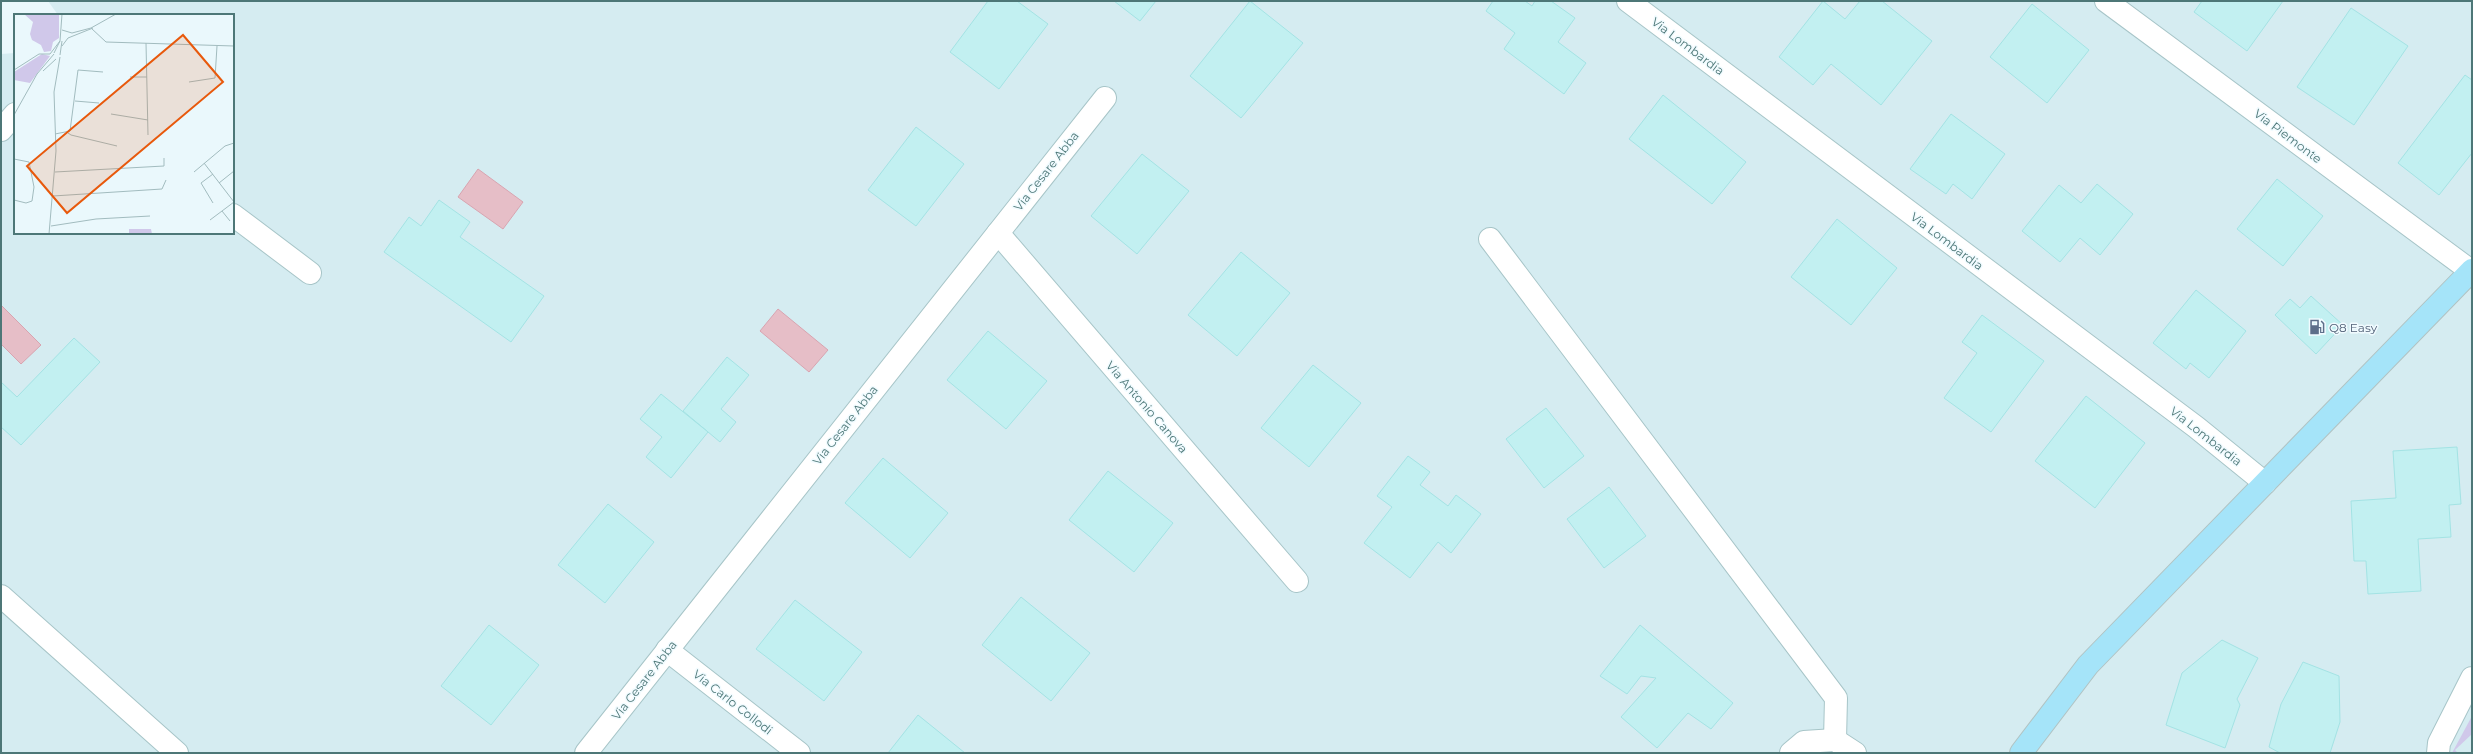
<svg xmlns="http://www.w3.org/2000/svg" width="2473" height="754" font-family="Montserrat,sans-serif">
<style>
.residential{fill:#d5ecf1}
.green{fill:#d0c8ea}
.water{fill:#e6bec7;stroke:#d8a4b0}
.building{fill:#c2f0f1;stroke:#a3e3e4}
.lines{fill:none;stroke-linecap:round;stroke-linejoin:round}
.minor-casing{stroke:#a7c5c8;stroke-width:24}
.major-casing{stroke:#b1c3c3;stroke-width:24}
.minor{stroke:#fff;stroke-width:22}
.major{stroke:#a5e4f9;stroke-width:22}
.labels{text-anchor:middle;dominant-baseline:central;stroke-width:3;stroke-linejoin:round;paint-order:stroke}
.street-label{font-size:12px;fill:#4d7777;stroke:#f1fbff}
.service-label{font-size:12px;fill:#4e5e75;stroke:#f1fbff;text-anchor:start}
.inset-road{fill:none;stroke:#a2bcbf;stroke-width:1}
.view{fill:#e8590c;fill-opacity:0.15;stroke:#e8590c;stroke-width:2}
.inset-edge{fill:none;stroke:#4d7777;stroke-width:2}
</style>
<rect width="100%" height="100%" fill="#eaf8fc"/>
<path class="residential" d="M 48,1 L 2472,1 L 2472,753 L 1,753 L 1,54 L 15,53 L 15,233 L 233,233 L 233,15 L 58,15 Z"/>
<path class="green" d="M 2472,716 L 2472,734 L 2455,750 L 2458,753 L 2452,753 Z"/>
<g class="water">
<path d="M 478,169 L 523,202 L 503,229 L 458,197 Z"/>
<path d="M 1,305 L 41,345 L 21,364 L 1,344 Z"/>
<path d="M 778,309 L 828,350 L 809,372 L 760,331 Z"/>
</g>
<g class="building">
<path d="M 988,1 L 1017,1 L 1048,24 L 999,89 L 950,52 Z"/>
<path d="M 1114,1 L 1156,1 L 1140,21 Z"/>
<path d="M 1250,1 L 1303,43 L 1241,118 L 1190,76 Z"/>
<path d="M 1493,1 L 1525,1 L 1532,6 L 1535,1 L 1551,1 L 1575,18 L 1558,42 L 1586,63 L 1564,94 L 1504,49 L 1515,33 L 1486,11 Z"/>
<path d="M 1823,1 L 1845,19 L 1860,1 L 1882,1 L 1932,41 L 1881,105 L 1831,64 L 1813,85 L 1779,57 Z"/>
<path d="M 2202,1 L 2283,1 L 2247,51 L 2194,12 Z"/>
<path d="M 2032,4 L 2089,50 L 2047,103 L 1990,57 Z"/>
<path d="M 2351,8 L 2408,46 L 2354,125 L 2297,87 Z"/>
<path d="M 2465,75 L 2472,80 L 2472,153 L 2439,195 L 2398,163 Z"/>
<path d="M 1663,95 L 1746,162 L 1712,204 L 1629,139 Z"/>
<path d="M 1951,114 L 2005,154 L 1972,199 L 1953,184 L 1946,194 L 1910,169 Z"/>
<path d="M 916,127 L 964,164 L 916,226 L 868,190 Z"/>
<path d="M 1142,154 L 1189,191 L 1137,254 L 1091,216 Z"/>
<path d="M 2277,179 L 2323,216 L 2283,266 L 2237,229 Z"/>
<path d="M 2097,184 L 2133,214 L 2100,255 L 2080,238 L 2060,262 L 2022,231 L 2059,185 L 2081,203 Z"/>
<path d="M 439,200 L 470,222 L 460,237 L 544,296 L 511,342 L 384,252 L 409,217 L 421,226 Z"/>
<path d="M 1837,219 L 1897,268 L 1851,325 L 1791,277 Z"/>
<path d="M 1241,252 L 1290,293 L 1237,356 L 1188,315 Z"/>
<path d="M 2196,290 L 2246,331 L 2209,378 L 2190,363 L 2186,369 L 2153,343 Z"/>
<path d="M 2311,296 L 2343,325 L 2316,354 L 2275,315 L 2290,299 L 2300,308 Z"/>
<path d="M 1982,315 L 2044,361 L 1991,432 L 1944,398 L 1977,353 L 1962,342 Z"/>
<path d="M 988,331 L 1047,381 L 1006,429 L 947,380 Z"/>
<path d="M 74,338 L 100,362 L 21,445 L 1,427 L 1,382 L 17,397 Z"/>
<path d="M 727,357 L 749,375 L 721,409 L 736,422 L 720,442 L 683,411 Z"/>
<path d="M 1313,365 L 1361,403 L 1309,467 L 1261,428 Z"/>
<path d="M 661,394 L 708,432 L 671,478 L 646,457 L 662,437 L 640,419 Z"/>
<path d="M 2086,396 L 2145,443 L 2095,508 L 2035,461 Z"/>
<path d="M 1546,408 L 1584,456 L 1544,488 L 1506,439 Z"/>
<path d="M 2457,447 L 2461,504 L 2449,505 L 2451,537 L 2418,539 L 2421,591 L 2368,594 L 2366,561 L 2354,561 L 2351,501 L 2396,498 L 2393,451 Z"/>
<path d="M 1408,456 L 1430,472 L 1420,485 L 1448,506 L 1456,495 L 1481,514 L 1451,553 L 1438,542 L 1410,578 L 1364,543 L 1392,507 L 1377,496 Z"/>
<path d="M 883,458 L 948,513 L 910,558 L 845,503 Z"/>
<path d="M 1108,471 L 1173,523 L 1134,572 L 1069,520 Z"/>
<path d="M 1609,487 L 1646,536 L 1604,568 L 1567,519 Z"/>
<path d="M 608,504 L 654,542 L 605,603 L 558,565 Z"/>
<path d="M 1021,597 L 1090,653 L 1051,701 L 982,645 Z"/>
<path d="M 795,600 L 862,652 L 824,701 L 756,649 Z"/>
<path d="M 489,625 L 539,665 L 491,725 L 441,686 Z"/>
<path d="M 1640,625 L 1733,703 L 1711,729 L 1688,713 L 1657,748 L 1621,717 L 1656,678 L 1641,676 L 1627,694 L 1600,676 Z"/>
<path d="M 2222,640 L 2258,658 L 2237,699 L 2240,705 L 2225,748 L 2166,725 L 2182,673 Z"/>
<path d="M 2303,662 L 2339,676 L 2340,722 L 2330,753 L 2280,753 L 2269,747 L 2281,704 Z"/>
<path d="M 918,715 L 965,753 L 888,753 Z"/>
</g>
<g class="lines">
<defs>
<g id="minor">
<path d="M 1628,1 L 2196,427 L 2265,483"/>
<path d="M 2106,1 L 2471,271"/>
<path d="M 1,130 L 15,114"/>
<path d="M 233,215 L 310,273"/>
<path d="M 998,233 L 1297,581"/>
<path d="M 1490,239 L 1836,698 L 1835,740"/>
<path d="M 1,596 L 177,753"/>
<path d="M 667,650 L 799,753"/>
<path d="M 586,753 L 1105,98"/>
<path d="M 1791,753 L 1804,742 L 1835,740 L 1855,753"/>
<path d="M 2438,753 L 2439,743 L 2472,678"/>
</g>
<path id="major" d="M 2021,753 L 2088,665 L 2472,270"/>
</defs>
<use href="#minor" class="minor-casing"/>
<use href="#major" class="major-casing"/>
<use href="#minor" class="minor"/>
<use href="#major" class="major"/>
</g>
<defs>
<symbol id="fuel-bare" viewBox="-9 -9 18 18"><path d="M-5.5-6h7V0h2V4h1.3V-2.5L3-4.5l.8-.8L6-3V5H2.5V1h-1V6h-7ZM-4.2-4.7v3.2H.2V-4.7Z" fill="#5c6f8a" stroke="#f1fbff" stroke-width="2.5" paint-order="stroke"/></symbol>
</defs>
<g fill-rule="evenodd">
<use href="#fuel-bare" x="2306" y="316" width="22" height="22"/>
</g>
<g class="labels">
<g class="street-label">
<text transform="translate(1688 46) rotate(37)">Via Lombardia</text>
<text transform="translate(2288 136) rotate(37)">Via Piemonte</text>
<text transform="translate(1046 171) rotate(-52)">Via Cesare Abba</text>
<text transform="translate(1947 241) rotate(37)">Via Lombardia</text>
<text transform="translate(1147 407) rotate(49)">Via Antonio Canova</text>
<text transform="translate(845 425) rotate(-52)">Via Cesare Abba</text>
<text transform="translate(2206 436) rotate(38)">Via Lombardia</text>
<text transform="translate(644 680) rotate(-52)">Via Cesare Abba</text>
<text transform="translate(733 702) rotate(38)">Via Carlo Collodi</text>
</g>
<g class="service-label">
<text x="2329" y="327">Q8 Easy</text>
</g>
</g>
<g transform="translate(14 14)">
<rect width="220" height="220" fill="#eaf8fc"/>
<path d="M 10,0 L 45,0 L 45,24 L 39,28 L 37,37 L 30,38 L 27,31 L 18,26 L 16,20 L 19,8 ZM 28,40 L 36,42 L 16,69 L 0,66 L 0,58 ZM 115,215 L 137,215 L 138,220 L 115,220 Z" fill="#d0c8ea"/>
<path class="inset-road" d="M 77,14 L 92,28 L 220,32M 48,16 L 58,19 L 77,14 L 102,0M 132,29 L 134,121M 48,32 L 54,24 L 79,14M 40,39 L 46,27 L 48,0M 46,41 L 48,27M 0,56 L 25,40 L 36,40 L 46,27M 29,57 L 42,45M 116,63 L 133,63M 175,68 L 201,64 L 203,32M 61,87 L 85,89M 97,100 L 134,106M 0,101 L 23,60 L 40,40M 54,119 L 57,121 L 103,132M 41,120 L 56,117 L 64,56 L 89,58M 0,145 L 15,148 L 20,173 L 18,187 L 12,189 L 0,186M 190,149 L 220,188 L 196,206M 41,158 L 150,152 L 150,144M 180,158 L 211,132 L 220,129M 199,160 L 187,169 L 199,189M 205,169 L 220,157M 39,182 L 148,175 L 152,166M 208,197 L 216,207M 37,212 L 82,205 L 136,202M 35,220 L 42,137 L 40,78 L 46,43"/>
<path class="view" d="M 169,21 L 209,68 L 53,199 L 13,152 Z"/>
<rect width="220" height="220" class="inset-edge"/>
</g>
<rect width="2473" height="754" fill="none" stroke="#4d7777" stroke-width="4"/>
</svg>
